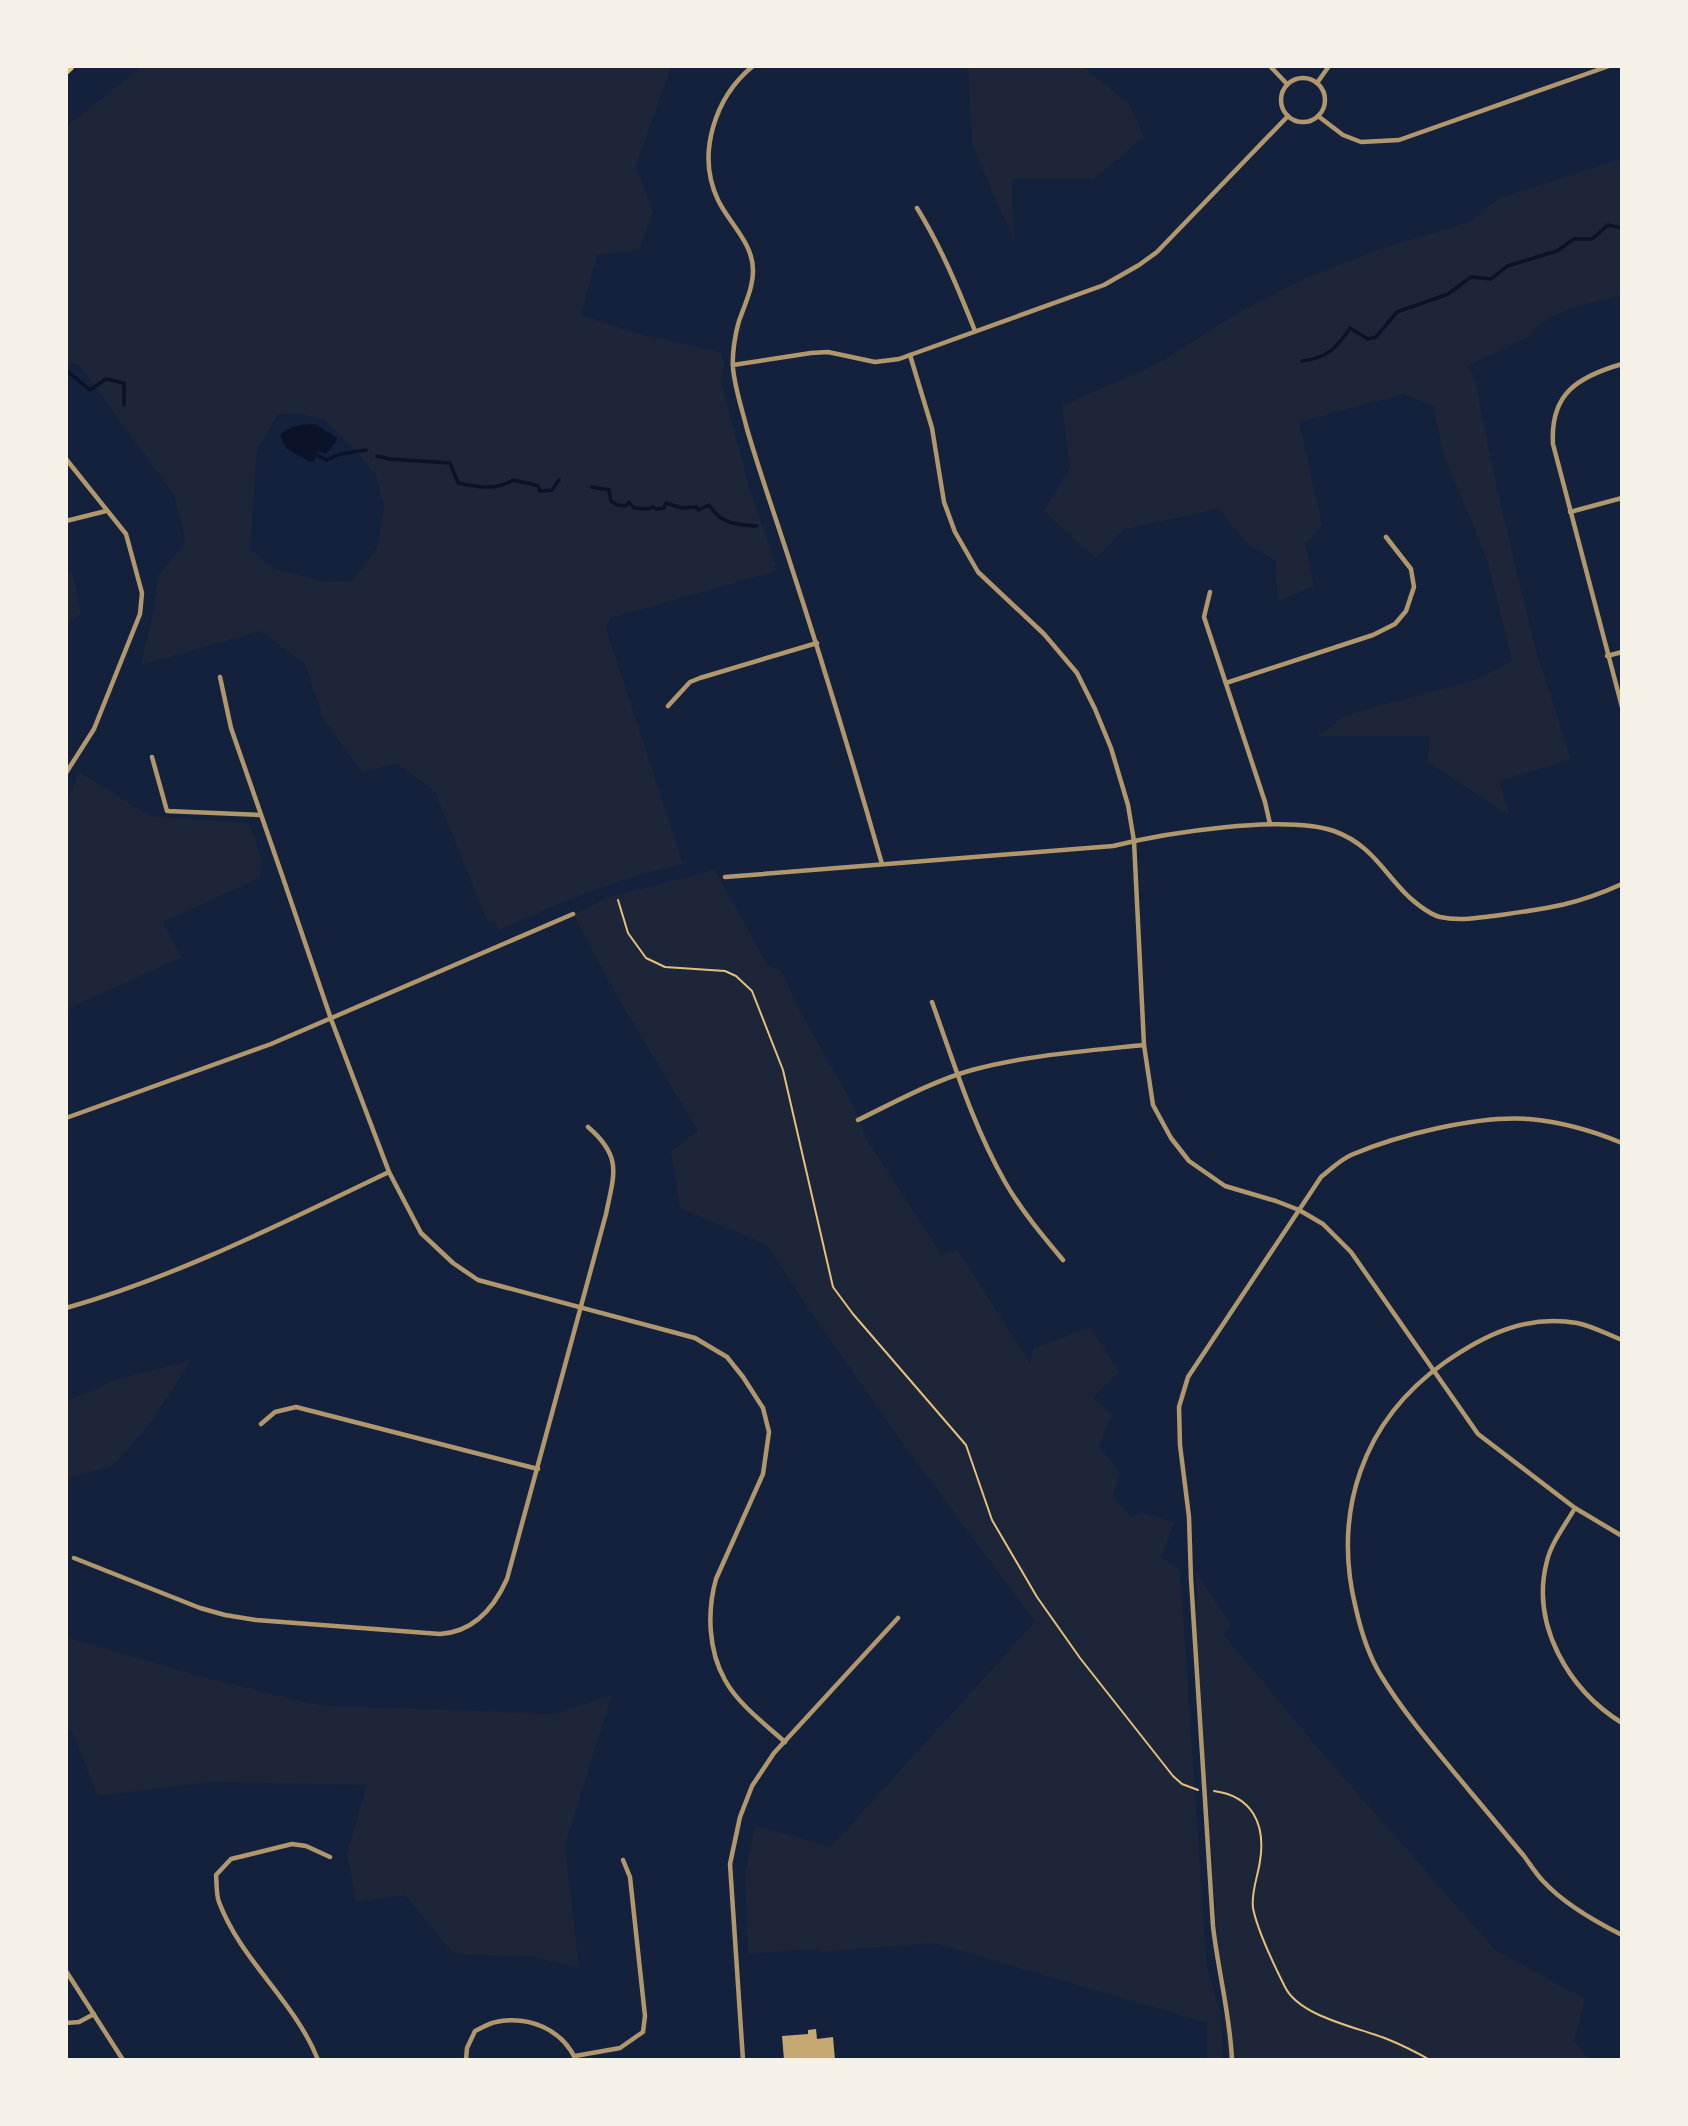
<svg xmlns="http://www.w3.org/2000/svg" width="1688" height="2126" font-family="Manrope,sans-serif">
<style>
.green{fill:#1d2539;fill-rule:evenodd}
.water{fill:#0b132b}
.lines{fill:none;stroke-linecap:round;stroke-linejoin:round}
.stream{stroke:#0b132b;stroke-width:3.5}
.building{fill:#c6a872}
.path{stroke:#e5c07b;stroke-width:2}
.minor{stroke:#b1986c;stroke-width:4.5}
.motorway{stroke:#e5c07b;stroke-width:9}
</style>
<rect width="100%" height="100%" fill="#14213d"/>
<g class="green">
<path d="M 141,67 L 671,67 L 636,166 L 653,212 L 639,250 L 597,255 L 581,315 L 635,333 L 721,352 L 724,364 L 721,382 L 750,490 L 776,565 L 774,566 L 775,571 L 610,618 L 606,628 L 683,864 C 619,877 557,905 498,930 L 495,921 L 488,923 L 435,792 L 398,764 L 362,772 L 324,720 L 305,664 L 260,631 L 141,665 L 154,608 L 158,576 L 186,542 L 174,495 L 88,377 L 80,366 L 67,361 L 66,127 ZM 299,413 L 323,419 L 353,448 L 376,476 L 384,506 L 377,548 L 352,581 L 326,582 L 272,568 L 250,548 L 257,450 L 278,415 Z"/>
<path d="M 968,67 L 1086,67 L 1087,70 L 1129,103 L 1144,137 L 1094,179 L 1012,179 L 1014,241 L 972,144 Z"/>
<path d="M 1621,159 L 1621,295 C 1593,303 1546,310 1530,336 L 1466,367 L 1474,376 L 1496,485 L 1535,647 L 1571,759 L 1499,781 L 1510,816 L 1428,762 L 1430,736 L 1317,736 L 1344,716 L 1484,677 L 1512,660 L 1487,559 L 1444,456 L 1433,406 L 1403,394 L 1299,422 L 1322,525 L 1305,544 L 1314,586 L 1278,601 L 1275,560 L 1249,545 L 1218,509 L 1125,529 L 1095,558 L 1044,511 L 1070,467 L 1062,406 L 1161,362 L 1234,315 L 1301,280 L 1377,250 L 1469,222 L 1500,198 Z"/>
<path d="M 72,571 L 81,614 L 67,624 L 67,573 Z"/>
<path d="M 79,772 L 150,816 L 249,823 L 262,859 L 260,878 L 163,922 L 181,958 L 67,1009 L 67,803 Z"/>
<path d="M 715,870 L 768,966 L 781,970 L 799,1009 L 854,1107 L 867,1140 L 942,1255 L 957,1249 L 1030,1363 L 1034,1348 L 1091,1327 L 1119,1373 L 1093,1397 L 1112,1414 L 1099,1447 L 1120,1473 L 1113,1495 L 1131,1517 L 1142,1513 L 1175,1522 L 1161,1557 L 1180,1570 L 1207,1968 L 1221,2014 L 1223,2059 L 1207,2059 L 1207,2023 L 934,1943 L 820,1952 L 819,1949 L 748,1954 L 745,1874 L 755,1825 L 831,1847 L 1035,1622 L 901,1441 L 810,1311 L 767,1245 L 680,1208 L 671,1152 L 698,1131 L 614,991 L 574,915 L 608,897 Z"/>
<path d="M 191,1360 L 151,1423 L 112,1466 L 67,1479 L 67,1401 L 114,1380 Z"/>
<path d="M 1196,1572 L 1231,1625 L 1224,1635 L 1323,1754 L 1495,1950 L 1585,1999 L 1574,2041 L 1590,2059 L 1227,2059 L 1192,1597 L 1198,1603 Z"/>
<path d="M 66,1637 L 192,1674 L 317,1705 L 556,1714 L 612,1695 L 565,1845 L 579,1968 L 534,1957 L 454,1954 L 405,1895 L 356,1902 L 347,1853 L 367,1785 L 210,1782 L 98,1796 L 72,1732 L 67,1726 Z"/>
</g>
<path class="water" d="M 315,424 L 336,437 L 337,441 L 326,454 L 311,449 L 316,457 L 314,461 L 310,462 L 286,448 L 280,436 C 288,425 302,425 315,424 Z"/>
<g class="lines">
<g class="stream">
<path d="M 1302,361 C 1327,358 1337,348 1350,328 L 1368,339 L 1376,337 L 1397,312 L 1448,294 L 1471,277 L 1491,279 L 1507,266 L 1557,251 L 1574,239 L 1592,239 L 1608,225 L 1622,228"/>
<path d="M 66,370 L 90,390 L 106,379 L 124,383 L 124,405"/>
<path d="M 310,448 L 317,455 L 327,460 L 340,454 L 366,450"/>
<path d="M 377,456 L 389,459 L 450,463 L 458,483 C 477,487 496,491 513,480 C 522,483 529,482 538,486 L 540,491 L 552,490 L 559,480"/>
<path d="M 592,487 L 609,490 L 611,501 L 617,505 L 626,506 L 629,502 L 634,508 L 648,509 L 653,507 L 657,509 L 664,508 L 666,503 L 682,508 L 696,507 L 698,510 L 709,505 C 721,524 737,525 757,526"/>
</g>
</g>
<path class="building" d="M 816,2029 L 817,2039 L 833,2037 L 835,2060 L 784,2060 L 782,2036 L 808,2034 L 808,2030 Z"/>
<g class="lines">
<g class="path">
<path d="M 618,900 L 628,933 L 646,958 L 665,967 L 725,971 L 736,976 L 752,991 L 783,1070 L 833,1287 L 853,1314 L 966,1445 L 992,1520 L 1037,1597 L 1080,1658 L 1173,1776 L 1182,1784 L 1198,1790"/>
<path d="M 1214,1791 C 1252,1796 1266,1824 1260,1861 C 1258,1876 1251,1892 1253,1908 C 1257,1929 1275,1967 1285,1987 C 1300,2017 1357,2027 1387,2039 C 1402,2045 1416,2052 1430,2060"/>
</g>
<g class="minor">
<path d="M 753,66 C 715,97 696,154 718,200 C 729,223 753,243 753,270 C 753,288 745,304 739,321 C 735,334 732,354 733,368 C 735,389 742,409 747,429 C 759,470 773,510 786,550 C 820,654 852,759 882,864"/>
<path d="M 1270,66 L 1287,84"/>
<circle cx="1303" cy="100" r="22"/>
<path d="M 1317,83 L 1329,66"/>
<path d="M 1318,116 L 1343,135 L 1361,142 L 1399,140 L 1609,66"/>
<path d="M 917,208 C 941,247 958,288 975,331"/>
<path d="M 910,355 L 932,428 L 944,502 L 955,532 L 978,572 L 1044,634 L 1077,673 L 1095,709 L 1111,748 L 1128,805 L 1134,841 L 1144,1045 L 1153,1105 L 1171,1138 L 1189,1161 L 1225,1186 L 1276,1201 L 1299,1210 L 1323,1224 L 1351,1252 L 1478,1434 L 1575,1508 L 1622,1536"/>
<path d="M 1622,364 C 1577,377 1550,394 1553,444 L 1622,707"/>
<path d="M 733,365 L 811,353 L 828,352 L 875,362 L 899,359 L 1104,285 L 1139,265 L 1157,252 L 1288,116"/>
<path d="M 66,459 L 126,534 L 142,593 L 140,614 L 94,729 L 66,773"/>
<path d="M 1570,512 L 1622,498"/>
<path d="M 66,521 L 106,511"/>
<path d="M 1210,592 L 1204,617 L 1265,802 L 1270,824"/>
<path d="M 1607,656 L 1622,652"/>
<path d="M 220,677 L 231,728 L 283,878 L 331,1019 L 389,1172 L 421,1233 L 453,1263 L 478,1280 L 695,1338 L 727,1357 L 743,1377 L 763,1408 L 769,1432 L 763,1474 L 716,1579 C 707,1611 708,1650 725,1680 C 737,1703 766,1725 785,1742"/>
<path d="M 1226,683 L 1373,635 L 1395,624 L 1406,611 L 1414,587 L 1411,569 L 1386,537"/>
<path d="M 668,706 L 690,682 L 700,678 L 817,643"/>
<path d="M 152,757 L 167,811 L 261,815"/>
<path d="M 725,877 L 1113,846 C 1165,833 1285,814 1334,831 C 1372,845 1383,872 1409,897 C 1418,905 1429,914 1440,917 C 1458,921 1476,918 1493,916 C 1544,909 1574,906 1622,884"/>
<path d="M 932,1002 C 954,1063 973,1126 1005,1182 C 1021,1210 1042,1235 1063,1260"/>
<path d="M 66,1118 L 271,1044 L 573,914"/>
<path d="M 858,1120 C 895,1102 933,1081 972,1070 C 1028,1055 1086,1051 1144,1045"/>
<path d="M 66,1308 C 179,1276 284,1222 389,1172"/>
<path d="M 1622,1340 C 1607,1334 1592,1326 1577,1323 C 1527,1314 1484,1335 1444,1363 C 1362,1421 1332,1513 1356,1609 C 1361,1631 1368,1654 1380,1674 C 1406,1717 1441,1756 1473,1795 C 1490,1815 1507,1836 1524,1856 C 1530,1864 1536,1874 1543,1881 C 1564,1904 1594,1921 1622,1935"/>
<path d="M 261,1424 L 275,1412 L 296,1407 L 538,1469"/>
<path d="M 1575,1508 C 1566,1524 1551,1543 1547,1561 C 1530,1625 1569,1690 1622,1723"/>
<path d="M 74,1558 L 200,1608 L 225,1615 L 256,1620 L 440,1634 C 474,1632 494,1608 507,1579 L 606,1214 C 614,1174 623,1157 588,1127"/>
<path d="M 66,1971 L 123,2060"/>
<path d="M 66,2023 L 79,2022 L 94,2014"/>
<path d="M 575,2056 L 620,2048 L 643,2032 L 645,2016 L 630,1877 L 623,1860"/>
<path d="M 318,2060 C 295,2001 241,1961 219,1902 C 216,1894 217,1884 216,1875 L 231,1859 L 292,1844 L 306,1846 L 330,1857"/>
<path d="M 466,2060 L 467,2048 L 475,2031 C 482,2028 489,2023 496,2022 C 528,2015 562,2029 576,2060"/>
<path d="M 743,2060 L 730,1864 L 740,1817 L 752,1786 L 774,1753 L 898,1618"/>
<path d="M 1232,2060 C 1230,2014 1218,1971 1213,1926 L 1191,1579 L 1189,1517 L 1180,1445 L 1179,1407 L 1188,1377 L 1321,1177 C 1330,1170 1340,1160 1351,1155 C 1398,1135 1478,1115 1529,1119 C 1562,1122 1591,1130 1622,1143"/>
</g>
<path class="motorway" d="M 66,70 L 70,66"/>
</g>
<rect width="1688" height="2126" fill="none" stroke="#f6f1e7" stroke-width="136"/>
</svg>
